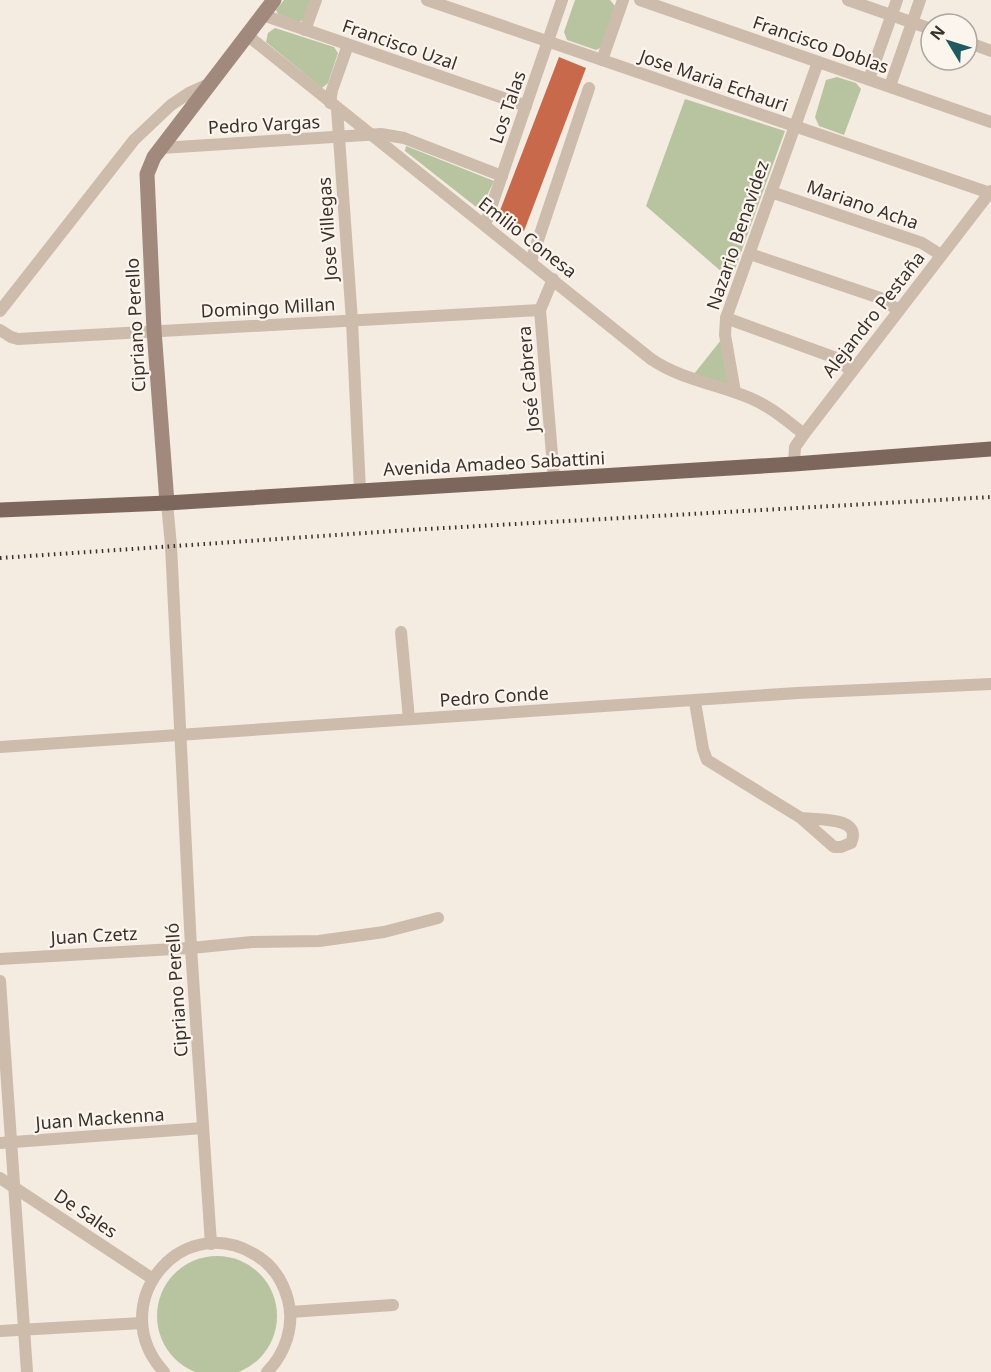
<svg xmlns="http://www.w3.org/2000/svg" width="991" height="1372" font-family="'Noto Sans',sans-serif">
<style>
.green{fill:#b8c4a0}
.building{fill:#c8694b}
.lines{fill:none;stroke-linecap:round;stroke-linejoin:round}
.street{stroke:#cdbbac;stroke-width:12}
.secondary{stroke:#a18a7d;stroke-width:15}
.primary{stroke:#7d675c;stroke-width:15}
.rail{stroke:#3b302b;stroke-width:4;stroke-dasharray:1.5 4.5;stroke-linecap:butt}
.labels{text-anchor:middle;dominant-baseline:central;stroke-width:4.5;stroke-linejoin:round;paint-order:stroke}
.street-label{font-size:18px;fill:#3b302b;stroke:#fbf5ee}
</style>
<rect width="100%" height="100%" fill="#f4ebe1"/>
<g class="green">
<path d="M 284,0 L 311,0 L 303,20 L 299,22 L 278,14 L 276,10 Z"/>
<path d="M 575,0 L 610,0 L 615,6 L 602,47 L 596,50 L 567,40 L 564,32 Z"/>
<path d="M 275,28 L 334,47 L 338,53 L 328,83 L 322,88 L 266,42 L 268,33 Z"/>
<path d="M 837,77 L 856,83 L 861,89 L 844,135 L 819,126 L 815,117 L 826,80 Z"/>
<path d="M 685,99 L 785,131 L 731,280 L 646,206 Z"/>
<path d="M 406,146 L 494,181 L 480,210 L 405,151 Z"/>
<path d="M 725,335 L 735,392 L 690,379 Z"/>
<circle cx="217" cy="1316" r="60"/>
</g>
<path class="building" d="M 559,57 L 586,68 L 524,231 L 496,221 Z"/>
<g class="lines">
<g class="street">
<path d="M 427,0 L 990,193"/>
<path d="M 640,0 L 991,122"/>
<path d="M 848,0 L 931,29"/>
<path d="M 263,15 L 526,106"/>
<path d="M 305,30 L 316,0"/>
<path d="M 247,35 L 651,359 C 682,380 717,384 750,398 C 770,406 787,421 804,434"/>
<path d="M 967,42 L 991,51"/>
<path d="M 602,60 L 623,0"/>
<path d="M 869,79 L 897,0"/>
<path d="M 890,86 L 920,0"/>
<path d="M 330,103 L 332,90 L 348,45"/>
<path d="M 337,109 L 352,321 L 360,491"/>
<path d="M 161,148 L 381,134 L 404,138 L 502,176"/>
<path d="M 771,192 L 922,243 L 941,255"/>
<path d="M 485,225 L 562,0"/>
<path d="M 750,254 L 880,298 L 898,310"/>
<path d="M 531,261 L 589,88"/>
<path d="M 553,279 L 540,310 L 554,479"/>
<path d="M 0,311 L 134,140 L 171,105 L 189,93 L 211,83"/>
<path d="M 726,318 L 836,358 L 851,371"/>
<path d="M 0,330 L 11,337 L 18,339 L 540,310"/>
<path d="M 735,392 L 725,335 L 726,318 L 818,62"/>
<path d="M 794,464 L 795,447 L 804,434 L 991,191"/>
<path d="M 167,503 L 171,546 L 191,948 L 211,1244"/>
<path d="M 401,632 L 409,719"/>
<path d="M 695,702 L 703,749 L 707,760 L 801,818 L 834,847 L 841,847 L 851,843 C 863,816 817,820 801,818"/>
<path d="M 0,747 L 797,693 L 991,684"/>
<path d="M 0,959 L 191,948 L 252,942 L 319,941 L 384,932 L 438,918"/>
<path d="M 0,981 L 27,1372"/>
<path d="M 0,1143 L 203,1128"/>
<path d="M 0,1178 L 153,1279"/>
<path d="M 290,1312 L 393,1305"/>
<path d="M 0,1331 L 142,1323"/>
<path d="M 164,1372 C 104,1307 178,1210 254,1254 C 272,1264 283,1281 288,1300 C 295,1326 285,1354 267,1372"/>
</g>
<path class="secondary" d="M 167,503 L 154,330 L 147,174 L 154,157 L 274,0"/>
<path class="primary" d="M 0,510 L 167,503 L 794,464 L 991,449"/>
<path class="rail" d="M 0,558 L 409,530 L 991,497"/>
</g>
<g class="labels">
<g class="street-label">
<text transform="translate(400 44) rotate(19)">Francisco Uzal</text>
<text transform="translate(821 44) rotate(19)">Francisco Doblas</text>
<text transform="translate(714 80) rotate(19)">Jose Maria Echauri</text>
<text transform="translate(507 107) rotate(-71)">Los Talas</text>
<text transform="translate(264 124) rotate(-3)">Pedro Vargas</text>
<text transform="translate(863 204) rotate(19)">Mariano Acha</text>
<text transform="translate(327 229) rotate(-94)">Jose Villegas</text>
<text transform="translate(737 235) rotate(-71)">Nazario Benavidez</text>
<text transform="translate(528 237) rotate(38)">Emilio Conesa</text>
<text transform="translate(268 307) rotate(-3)">Domingo Millan</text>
<text transform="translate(873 314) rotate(-52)">Alejandro Pestaña</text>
<text transform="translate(135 325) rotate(-93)">Cipriano Perello</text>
<text transform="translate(528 379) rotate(-95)">José Cabrera</text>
<text transform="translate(494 463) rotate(-3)">Avenida Amadeo Sabattini</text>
<text transform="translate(494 696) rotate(-4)">Pedro Conde</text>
<text transform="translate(94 935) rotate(-3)">Juan Czetz</text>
<text transform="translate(176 990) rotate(-94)">Cipriano Perelló</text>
<text transform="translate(100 1118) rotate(-4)">Juan Mackenna</text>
<text transform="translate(86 1213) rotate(34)">De Sales</text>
</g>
</g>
<g transform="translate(949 42) rotate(308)"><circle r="28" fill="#fbf5ee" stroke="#aea6a0" stroke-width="1.5"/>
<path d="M0-4.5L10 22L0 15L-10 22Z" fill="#1f5a5e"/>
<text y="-9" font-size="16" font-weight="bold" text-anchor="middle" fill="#3b302b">N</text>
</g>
</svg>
